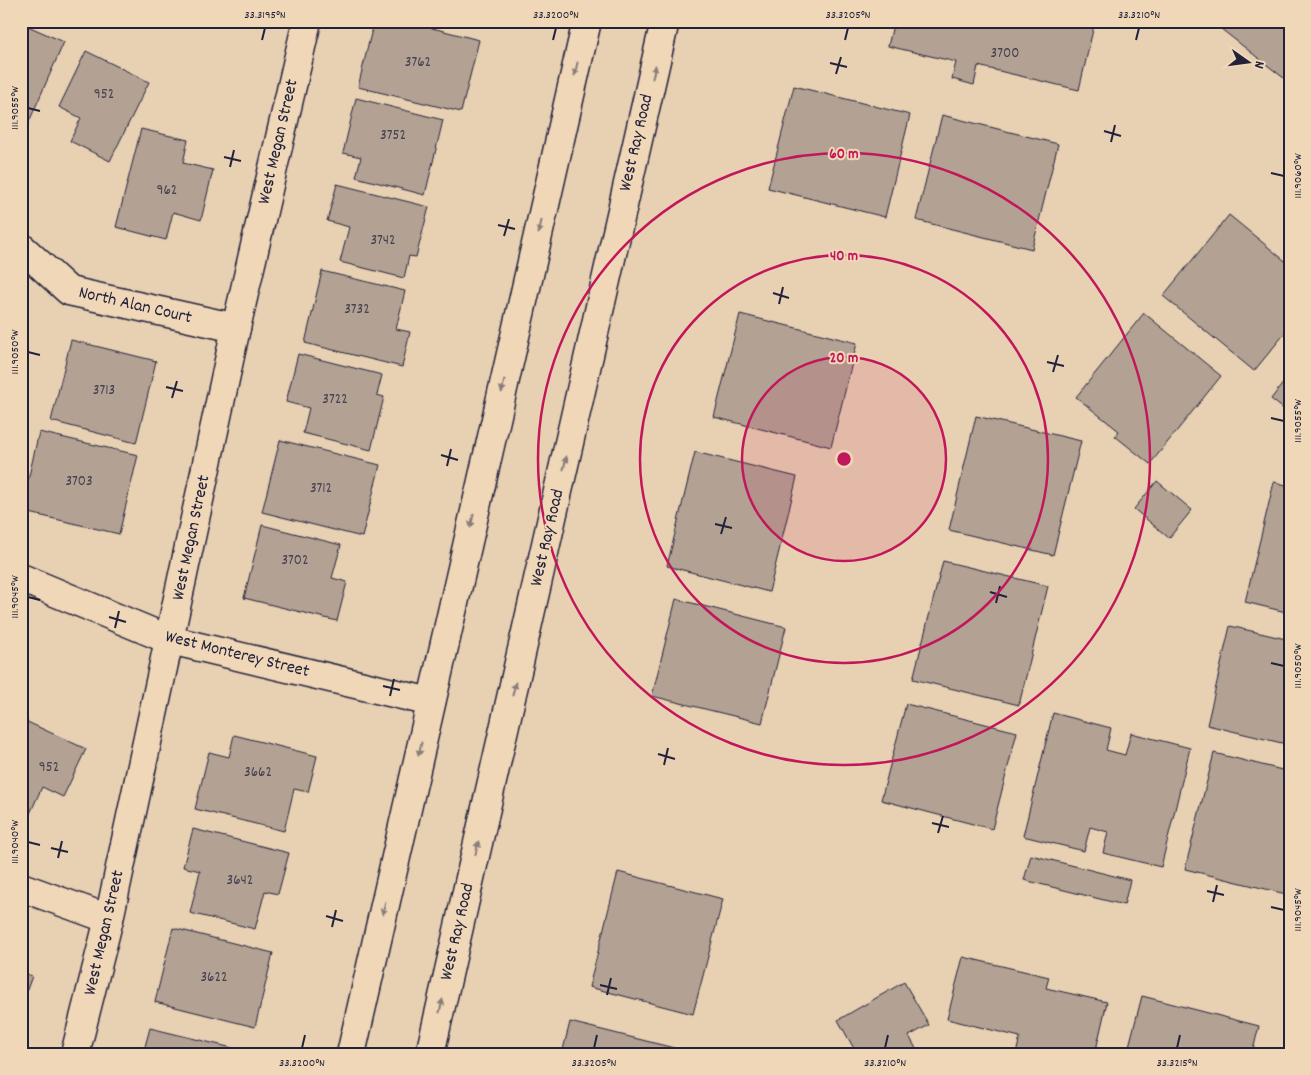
<svg xmlns="http://www.w3.org/2000/svg" width="1311" height="1075" font-family="Dekko,sans-serif">
<style>
.building{fill:#b3a293;stroke:#22223b}
.lines{fill:none;stroke-linecap:round;stroke-linejoin:round}
.street-casing{stroke:#22223b;stroke-width:31}
.secondary-casing{stroke:#22223b;stroke-width:31}
.primary-casing{stroke:#22223b;stroke-width:31}
.street{stroke:#f0d7b8;stroke-width:28}
.secondary{stroke:#f0d7b8;stroke-width:28}
.primary{stroke:#f0d7b8;stroke-width:28}
.oneway{fill:#897c7a}
.ticks{fill:none;stroke:#22223b;stroke-width:2}
.ring{fill:none;stroke:#c2185b;stroke-width:2.5}
.labels{text-anchor:middle;dominant-baseline:central;stroke-width:4;stroke-linejoin:round;paint-order:stroke}
.number-label{font-size:15px;fill:#464251}
.street-label{font-size:18px;fill:#22223b;stroke:#f0d7b8}
.centre{fill:#c2185b;stroke:#f0d7b8;stroke-width:2.5}
.ring-label{font-size:15px;text-anchor:middle;font-weight:bold;fill:#c2185b;stroke:#f0d7b8;stroke-width:4;stroke-linejoin:round;paint-order:stroke}
.neatline{fill:none;stroke:#22223b;stroke-width:2}
.ticks-label{font-size:12px;text-anchor:middle;fill:#22223b}
</style>
<rect width="100%" height="100%" fill="#e8d0b3"/>
<filter id="ink" filterUnits="userSpaceOnUse"><feTurbulence type="fractalNoise" baseFrequency=".02" numOctaves="2"/><feDisplacementMap in="SourceGraphic" scale="10" xChannelSelector="R" yChannelSelector="G"/><feConvolveMatrix kernelMatrix="1 2 1 2 8 2 1 2 1" color-interpolation-filters="sRGB"/></filter>
<g filter="url(#ink)">
<g class="building">
<path d="M 374,21 L 405,21 L 479,40 L 461,112 L 358,87 Z"/>
<path d="M 894,21 L 1095,21 L 1079,90 L 978,66 L 974,85 L 952,79 L 956,62 L 888,46 Z"/>
<path d="M 1211,21 L 1290,21 L 1290,72 L 1285,79 Z"/>
<path d="M 21,23 L 64,42 L 28,124 L 21,121 Z"/>
<path d="M 86,51 L 149,82 L 110,161 L 70,141 L 81,118 L 59,107 Z"/>
<path d="M 794,86 L 910,115 L 885,217 L 768,188 Z"/>
<path d="M 356,98 L 443,120 L 425,195 L 356,177 L 361,157 L 343,153 Z"/>
<path d="M 942,115 L 1058,144 L 1032,249 L 916,220 Z"/>
<path d="M 141,129 L 188,140 L 183,163 L 213,170 L 201,220 L 173,212 L 166,240 L 116,227 Z"/>
<path d="M 337,184 L 429,207 L 416,257 L 409,256 L 404,278 L 340,262 L 349,227 L 327,221 Z"/>
<path d="M 1229,215 L 1290,265 L 1290,327 L 1254,371 L 1163,296 Z"/>
<path d="M 322,271 L 405,291 L 396,329 L 410,332 L 402,367 L 305,343 Z"/>
<path d="M 1144,313 L 1221,376 L 1150,464 L 1115,436 L 1119,431 L 1076,397 Z"/>
<path d="M 740,314 L 857,343 L 831,447 L 714,417 Z"/>
<path d="M 71,340 L 156,361 L 136,443 L 51,421 Z"/>
<path d="M 298,354 L 382,375 L 377,395 L 384,397 L 371,450 L 303,433 L 309,408 L 286,402 Z"/>
<path d="M 1290,374 L 1290,414 L 1271,399 Z"/>
<path d="M 976,416 L 1081,441 L 1053,555 L 949,530 Z"/>
<path d="M 39,432 L 138,455 L 119,534 L 21,511 Z"/>
<path d="M 280,440 L 380,465 L 362,537 L 262,512 Z"/>
<path d="M 695,452 L 797,477 L 769,592 L 667,566 Z"/>
<path d="M 1157,481 L 1192,510 L 1169,538 L 1134,509 Z"/>
<path d="M 1274,482 L 1290,486 L 1290,613 L 1245,602 Z"/>
<path d="M 262,525 L 341,545 L 332,578 L 347,582 L 337,621 L 244,598 Z"/>
<path d="M 943,561 L 1048,586 L 1019,705 L 913,679 Z"/>
<path d="M 676,599 L 786,627 L 762,723 L 652,696 Z"/>
<path d="M 1230,626 L 1290,640 L 1290,745 L 1207,725 Z"/>
<path d="M 906,704 L 1017,732 L 992,829 L 881,800 Z"/>
<path d="M 1053,713 L 1111,728 L 1106,750 L 1125,755 L 1131,733 L 1190,748 L 1161,867 L 1103,853 L 1108,832 L 1090,827 L 1084,851 L 1023,836 Z"/>
<path d="M 21,719 L 86,749 L 63,797 L 42,787 L 28,818 L 21,814 Z"/>
<path d="M 234,735 L 317,756 L 308,792 L 294,789 L 284,831 L 195,809 L 209,752 L 229,757 Z"/>
<path d="M 1214,753 L 1290,772 L 1290,895 L 1185,869 Z"/>
<path d="M 193,829 L 289,853 L 278,894 L 265,891 L 255,929 L 190,913 L 200,871 L 183,867 Z"/>
<path d="M 1031,855 L 1130,880 L 1124,905 L 1024,880 Z"/>
<path d="M 618,872 L 723,899 L 693,1014 L 589,987 Z"/>
<path d="M 173,928 L 273,953 L 255,1027 L 155,1002 Z"/>
<path d="M 963,957 L 1049,977 L 1046,988 L 1107,1002 L 1095,1054 L 1016,1054 L 1020,1037 L 947,1019 Z"/>
<path d="M 21,972 L 32,976 L 21,1006 Z"/>
<path d="M 904,982 L 929,1025 L 909,1036 L 919,1054 L 857,1054 L 838,1020 Z"/>
<path d="M 1142,996 L 1259,1026 L 1252,1054 L 1127,1054 Z"/>
<path d="M 570,1022 L 674,1048 L 672,1054 L 562,1054 Z"/>
<path d="M 150,1028 L 249,1052 L 249,1054 L 143,1054 Z"/>
</g>
<g class="lines">
<defs>
<g id="street">
<path d="M 21,247 L 69,291 L 236,328"/>
<path d="M 21,887 L 109,919"/>
<path d="M 75,1054 L 109,919 L 236,328 L 307,21"/>
</g>
<path id="secondary" d="M 21,578 L 170,640 L 431,702"/>
<g id="primary">
<path d="M 351,1054 L 587,21"/>
<path d="M 430,1054 L 665,21"/>
</g>
</defs>
<use href="#street" class="street-casing"/>
<use href="#secondary" class="secondary-casing"/>
<use href="#primary" class="primary-casing"/>
<use href="#street" class="street"/>
<use href="#secondary" class="secondary"/>
<use href="#primary" class="primary"/>
</g>
<defs><path id="oneway-solid" d="M-6-.8H1V-3.2L6.5 0L1 3.2V.8H-6Z" transform="scale(1.25)"/></defs>
<g class="oneway">
<use href="#oneway-solid" transform="translate(576 69) rotate(103)"/>
<use href="#oneway-solid" transform="translate(654 72) rotate(-77)"/>
<use href="#oneway-solid" transform="translate(540 227) rotate(103)"/>
<use href="#oneway-solid" transform="translate(503 386) rotate(103)"/>
<use href="#oneway-solid" transform="translate(565 463) rotate(-77)"/>
<use href="#oneway-solid" transform="translate(472 521) rotate(103)"/>
<use href="#oneway-solid" transform="translate(514 689) rotate(-77)"/>
<use href="#oneway-solid" transform="translate(420 749) rotate(103)"/>
<use href="#oneway-solid" transform="translate(477 848) rotate(-77)"/>
<use href="#oneway-solid" transform="translate(384 908) rotate(103)"/>
<use href="#oneway-solid" transform="translate(441 1006) rotate(-77)"/>
</g>
</g>
<path class="ticks" d="M 262,40 L 265,28M 553,40 L 556,28M 845,40 L 848,28M 1136,40 L 1139,28M 830,63 L 847,67M 836,74 L 841,57M 28,108 L 40,111M 1104,131 L 1121,136M 1111,142 L 1115,125M 224,157 L 241,161M 230,167 L 234,150M 1271,173 L 1284,176M 498,225 L 515,229M 504,236 L 509,219M 773,293 L 789,298M 779,304 L 783,287M 28,352 L 40,355M 1047,362 L 1064,366M 1053,372 L 1058,355M 166,387 L 183,391M 172,398 L 177,381M 1271,418 L 1284,421M 441,455 L 458,460M 447,466 L 451,449M 715,524 L 732,528M 721,534 L 726,517M 990,592 L 1007,597M 28,597 L 40,600M 996,603 L 1000,586M 109,617 L 126,622M 115,628 L 119,611M 1271,663 L 1284,666M 383,686 L 400,690M 390,696 L 394,679M 658,754 L 675,759M 664,765 L 668,748M 932,823 L 949,827M 938,833 L 943,816M 28,842 L 40,845M 51,848 L 68,852M 58,858 L 62,841M 1207,891 L 1224,895M 1213,902 L 1217,885M 1271,907 L 1284,910M 326,916 L 343,921M 332,927 L 336,910M 600,985 L 617,989M 607,995 L 611,978M 302,1048 L 305,1035M 594,1048 L 597,1035M 885,1048 L 888,1035M 1177,1048 L 1180,1035"/>
<circle cx="844" cy="459" r="102" fill="#c2185b" fill-opacity=".12"/>
<g class="ring">
<circle cx="844" cy="459" r="102"/>
<circle cx="844" cy="459" r="204"/>
<circle cx="844" cy="459" r="306"/>
</g>
<g class="labels">
<g class="number-label">
<text x="1005" y="54">3700</text>
<text x="418" y="63">3762</text>
<text x="104" y="95">952</text>
<text x="393" y="136">3752</text>
<text x="167" y="191">962</text>
<text x="383" y="241">3742</text>
<text x="357" y="310">3732</text>
<text x="104" y="391">3713</text>
<text x="335" y="400">3722</text>
<text x="79" y="482">3703</text>
<text x="321" y="489">3712</text>
<text x="295" y="561">3702</text>
<text x="49" y="768">952</text>
<text x="258" y="773">3662</text>
<text x="240" y="881">3642</text>
<text x="214" y="978">3622</text>
</g>
<g class="street-label">
<text transform="translate(279 142) rotate(-77)">West Megan Street</text>
<text transform="translate(637 143) rotate(-77)">West Ray Road</text>
<text transform="translate(135 306) rotate(13)">North Alan Court</text>
<text transform="translate(192 538) rotate(-78)">West Megan Street</text>
<text transform="translate(548 538) rotate(-77)">West Ray Road</text>
<text transform="translate(237 655) rotate(14)">West Monterey Street</text>
<text transform="translate(458 932) rotate(-77)">West Ray Road</text>
<text transform="translate(105 933) rotate(-77)">West Megan Street</text>
</g>
</g>
<circle cx="844" cy="459" r="8" class="centre"/>
<g class="ring-label">
<text x="844" y="158">60 m</text>
<text x="844" y="260">40 m</text>
<text x="844" y="362">20 m</text>
</g>
<rect width="1311" height="1075" fill="none" stroke="#f0d7b8" stroke-width="55"/>
<g transform="translate(1248 62) rotate(104)" stroke="#f0d7b8" stroke-width="4" paint-order="stroke">
<path d="M0-4L9 19L0 12L-9 19Z" fill="#22223b"/>
<text y="-8" font-size="14" font-weight="bold" text-anchor="middle" fill="#22223b">N</text>
</g>
<rect x="28" y="28" width="1256" height="1020" class="neatline"/>
<g class="ticks-label">
<text x="265" y="18">33.3195°N</text>
<text x="556" y="18">33.3200°N</text>
<text x="848" y="18">33.3205°N</text>
<text x="1139" y="18">33.3210°N</text>
<text transform="translate(14 108) rotate(-90)" y="4">111.9055°W</text>
<text transform="translate(1297 176) rotate(-90)" y="4">111.9060°W</text>
<text transform="translate(14 352) rotate(-90)" y="4">111.9050°W</text>
<text transform="translate(1297 421) rotate(-90)" y="4">111.9055°W</text>
<text transform="translate(14 597) rotate(-90)" y="4">111.9045°W</text>
<text transform="translate(1297 666) rotate(-90)" y="4">111.9050°W</text>
<text transform="translate(14 842) rotate(-90)" y="4">111.9040°W</text>
<text transform="translate(1297 910) rotate(-90)" y="4">111.9045°W</text>
<text x="302" y="1066">33.3200°N</text>
<text x="594" y="1066">33.3205°N</text>
<text x="885" y="1066">33.3210°N</text>
<text x="1177" y="1066">33.3215°N</text>
</g>
</svg>
